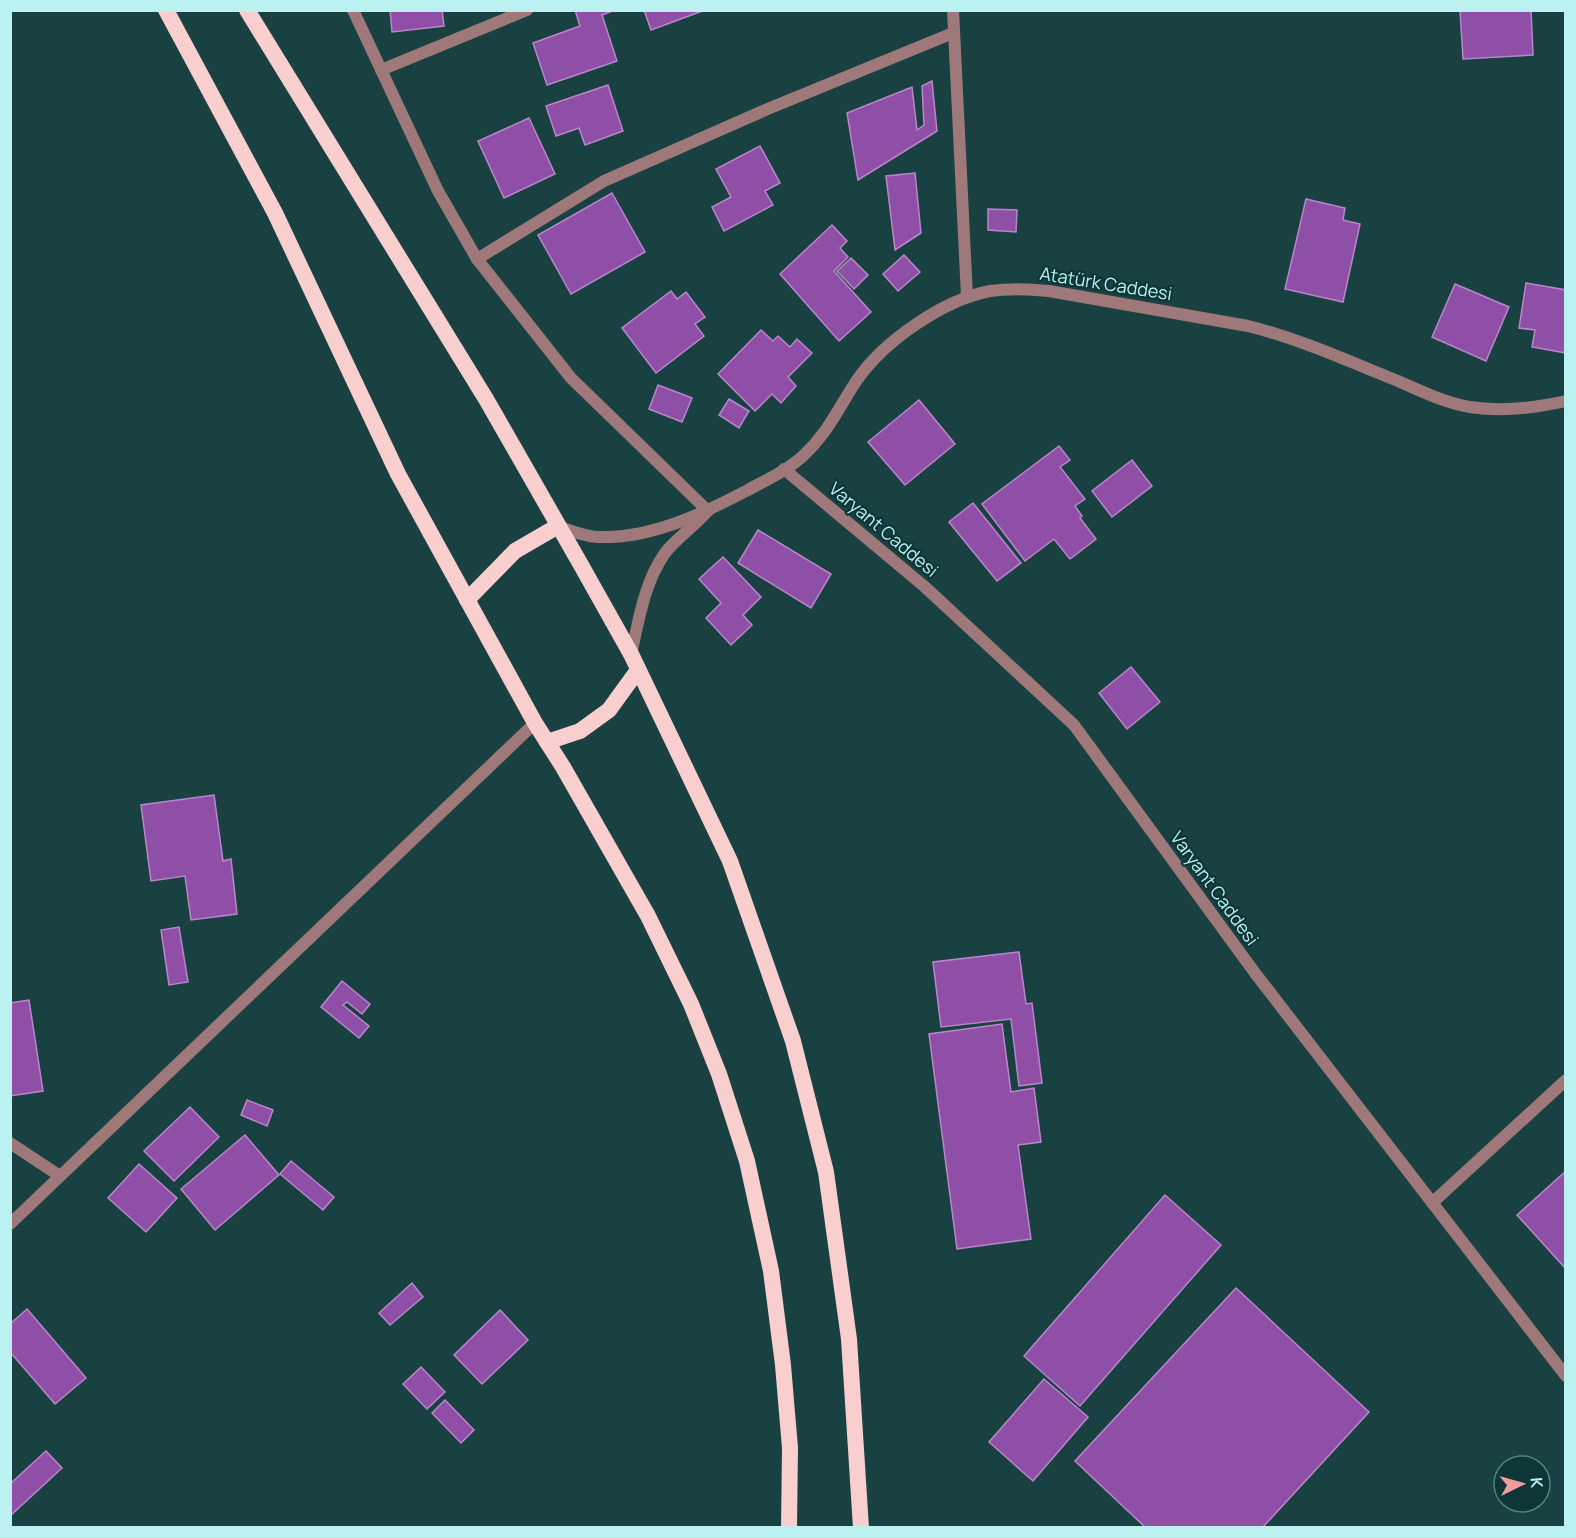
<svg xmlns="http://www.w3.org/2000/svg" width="1576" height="1538" font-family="Manrope,sans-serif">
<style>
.building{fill:#904fa7;stroke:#b887ca;stroke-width:1.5}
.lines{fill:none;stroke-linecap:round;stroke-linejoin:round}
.minor{stroke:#9f7879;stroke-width:12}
.tertiary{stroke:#9f7879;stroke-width:12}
.trunk{stroke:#f8cecf;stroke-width:16}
.labels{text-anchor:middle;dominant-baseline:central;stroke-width:4.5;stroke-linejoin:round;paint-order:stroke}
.street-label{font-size:18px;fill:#bbf1f1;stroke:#0e3637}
</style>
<rect width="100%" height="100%" fill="#1a4141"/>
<g class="building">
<path d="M 390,10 L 442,10 L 444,26 L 392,32 Z"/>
<path d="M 575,10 L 615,10 L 602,15 L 617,61 L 547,85 L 533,43 L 580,26 Z"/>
<path d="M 644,10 L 705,10 L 651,30 Z"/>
<path d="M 1460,10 L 1531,10 L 1533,55 L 1463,59 Z"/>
<path d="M 932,81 L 937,131 L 858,180 L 847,113 L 912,87 L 917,130 L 924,125 L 922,86 Z"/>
<path d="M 608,85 L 623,131 L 585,145 L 579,128 L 556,136 L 546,106 Z"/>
<path d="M 529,118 L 555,174 L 504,198 L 478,141 Z"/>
<path d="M 760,146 L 780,183 L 765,191 L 773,205 L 724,231 L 712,207 L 731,197 L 716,169 Z"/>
<path d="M 915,173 L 921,233 L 895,250 L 886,176 Z"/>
<path d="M 612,193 L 645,252 L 571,294 L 538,235 Z"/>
<path d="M 1306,199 L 1345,208 L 1343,220 L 1360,224 L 1343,302 L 1285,289 Z"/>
<path d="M 988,209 L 1017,210 L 1016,232 L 988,230 Z"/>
<path d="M 832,225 L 847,241 L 840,248 L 848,257 L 834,271 L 871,312 L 839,341 L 780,274 Z"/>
<path d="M 904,255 L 920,272 L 898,291 L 883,274 Z"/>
<path d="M 851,258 L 868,275 L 854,289 L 837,271 Z"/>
<path d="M 1526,283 L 1566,290 L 1566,353 L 1532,347 L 1535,330 L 1519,328 Z"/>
<path d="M 1455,284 L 1509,307 L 1486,361 L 1432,337 Z"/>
<path d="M 671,291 L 677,299 L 686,292 L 705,317 L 695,324 L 704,336 L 656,373 L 622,328 Z"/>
<path d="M 761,330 L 773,341 L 778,336 L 790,347 L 797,339 L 812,353 L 788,377 L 796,386 L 781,403 L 772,394 L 755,411 L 718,374 Z"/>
<path d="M 658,385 L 692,398 L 682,422 L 649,409 Z"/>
<path d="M 729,399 L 749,411 L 739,428 L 719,415 Z"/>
<path d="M 919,400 L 955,444 L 905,485 L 868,442 Z"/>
<path d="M 1059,446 L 1070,460 L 1060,467 L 1085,499 L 1075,506 L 1082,516 L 1080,518 L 1096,539 L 1070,559 L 1054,539 L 1025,561 L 982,504 Z"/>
<path d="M 1132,460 L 1152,486 L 1112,517 L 1092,491 Z"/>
<path d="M 973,503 L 1021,563 L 997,581 L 949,522 Z"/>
<path d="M 758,530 L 831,574 L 811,608 L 738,563 Z"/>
<path d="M 723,557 L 761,597 L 743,615 L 752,625 L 731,645 L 706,618 L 721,603 L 699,579 Z"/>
<path d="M 1131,667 L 1160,702 L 1127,729 L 1099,693 Z"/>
<path d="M 214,795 L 223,861 L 231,859 L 237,914 L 191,920 L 185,876 L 151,881 L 141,805 Z"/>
<path d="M 179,927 L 188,982 L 169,985 L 161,930 Z"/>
<path d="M 1019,952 L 1026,1004 L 1032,1003 L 1042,1083 L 1019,1086 L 1011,1019 L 941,1027 L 933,962 Z"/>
<path d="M 342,981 L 370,1004 L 362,1014 L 347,1002 L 343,1005 L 369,1026 L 359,1038 L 321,1007 Z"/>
<path d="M 29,1000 L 43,1091 L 10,1096 L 10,1003 Z"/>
<path d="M 1002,1024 L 1011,1092 L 1034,1088 L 1041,1142 L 1018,1145 L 1031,1239 L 957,1249 L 929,1034 Z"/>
<path d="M 247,1100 L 273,1110 L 267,1126 L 241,1115 Z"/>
<path d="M 190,1107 L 219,1137 L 174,1181 L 144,1151 Z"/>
<path d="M 245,1135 L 279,1175 L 215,1230 L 181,1189 Z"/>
<path d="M 291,1161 L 334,1197 L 323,1210 L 280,1174 Z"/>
<path d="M 139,1164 L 177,1198 L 146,1232 L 108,1198 Z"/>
<path d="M 1566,1171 L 1566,1269 L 1517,1215 Z"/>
<path d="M 1165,1195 L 1221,1245 L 1080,1406 L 1024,1356 Z"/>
<path d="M 412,1283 L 423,1297 L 390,1325 L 379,1313 Z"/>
<path d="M 1236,1288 L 1369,1412 L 1262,1528 L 1146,1528 L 1075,1461 Z"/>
<path d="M 27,1309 L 86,1378 L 55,1404 L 10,1352 L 10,1324 Z"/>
<path d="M 500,1310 L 528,1340 L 482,1384 L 454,1355 Z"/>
<path d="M 421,1367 L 445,1392 L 427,1409 L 403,1384 Z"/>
<path d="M 1044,1379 L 1088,1417 L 1033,1481 L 989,1442 Z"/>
<path d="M 445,1400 L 474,1430 L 461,1443 L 432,1413 Z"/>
<path d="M 46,1451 L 62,1468 L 10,1516 L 10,1484 Z"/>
</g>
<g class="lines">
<g class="minor">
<path d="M 353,10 L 438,191 L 477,259 L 571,378 L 708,511"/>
<path d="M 953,10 L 967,297"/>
<path d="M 381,70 L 527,10"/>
<path d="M 477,259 L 604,181 L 770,108 L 953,33"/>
<path d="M 10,1143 L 60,1176"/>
<path d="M 1432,1203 L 1566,1080"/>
<path d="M 10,1224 L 535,723"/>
</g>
<g class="tertiary">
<path d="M 784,469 L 925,587 L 1074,725 L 1255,973 L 1566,1376"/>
<path d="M 558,526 C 571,531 584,536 598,537 C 651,539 702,514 748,490 C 766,480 790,469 805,454 C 829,431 839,407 857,380 C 884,341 943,300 990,291 C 1010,288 1030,289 1049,291 L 1248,326 C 1300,339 1348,361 1398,381 C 1421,391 1445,403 1470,407 C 1502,412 1535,408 1566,401"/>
<path d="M 631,654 C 639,620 644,583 665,553 C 676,539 693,527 705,514"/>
</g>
<g class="trunk">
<path d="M 166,10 L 275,213 L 398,474 L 535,723 L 563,767 L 648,916 L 691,1004 L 719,1074 L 747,1161 L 771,1271 L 783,1365 L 790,1448 L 789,1528"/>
<path d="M 247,10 L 486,399 L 581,565 L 631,654 L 730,861 L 793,1041 L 826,1172 L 849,1339 L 861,1528"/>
<path d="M 467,600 L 515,551 L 558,526"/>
<path d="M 547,742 L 580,731 L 609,710 L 638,670"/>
</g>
</g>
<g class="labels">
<g class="street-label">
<text transform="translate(1106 283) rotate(9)">Atatürk Caddesi</text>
<text transform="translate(884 529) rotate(40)">Varyant Caddesi</text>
<text transform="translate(1215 888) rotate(54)">Varyant Caddesi</text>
</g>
</g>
<rect width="1576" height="1538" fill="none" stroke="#bbf1f1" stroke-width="24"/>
<g transform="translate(1522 1484) rotate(85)"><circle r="28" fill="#0e3637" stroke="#538181" stroke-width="1.5"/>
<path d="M0-4.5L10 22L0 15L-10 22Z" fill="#f49b9f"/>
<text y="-9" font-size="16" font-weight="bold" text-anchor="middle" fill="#bbf1f1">K</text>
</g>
</svg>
